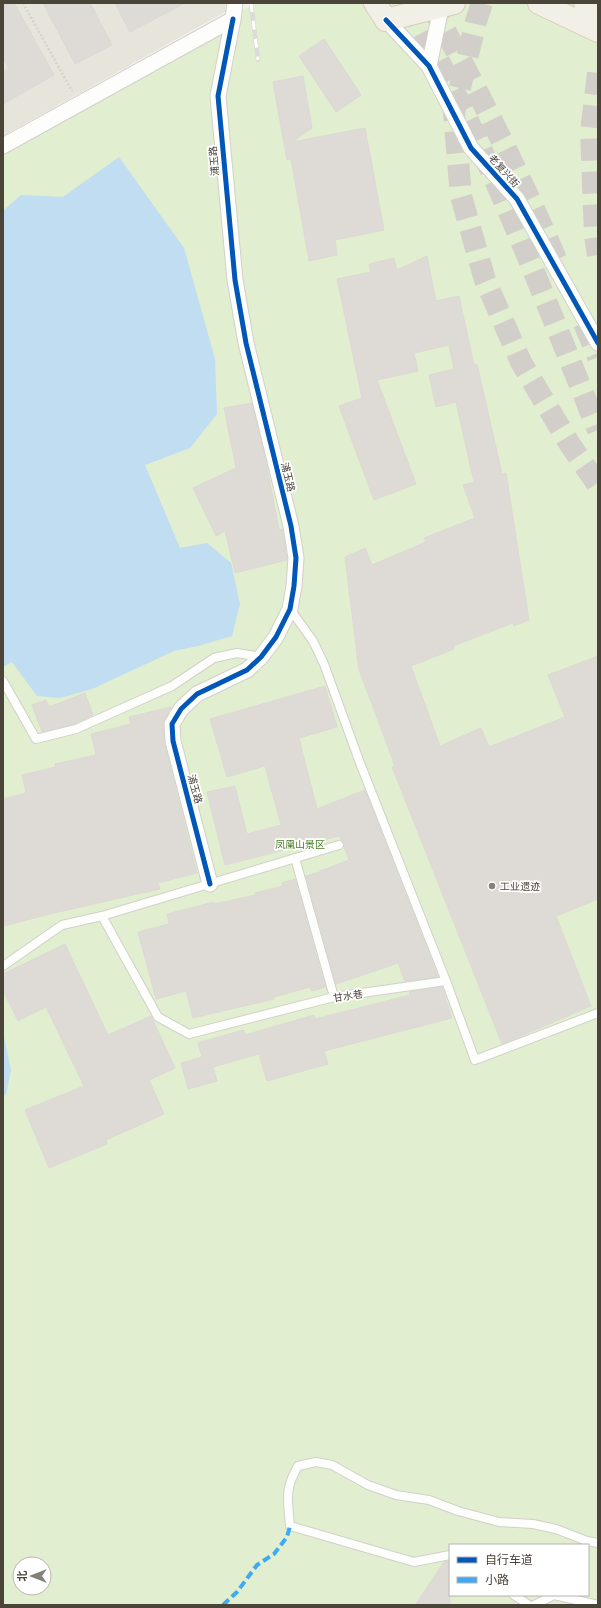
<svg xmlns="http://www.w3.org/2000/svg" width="601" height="1608" font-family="'DM Sans','Noto Sans SC',sans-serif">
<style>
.residential{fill:#e7e4dc}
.green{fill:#e1eecf;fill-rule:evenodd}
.water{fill:#c0ddf1}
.building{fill:#dedbd6;stroke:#dcd9d4}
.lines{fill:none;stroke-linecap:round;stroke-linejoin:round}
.trunk-tunnel{stroke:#d2cfca;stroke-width:22;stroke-dasharray:22 11;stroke-linecap:butt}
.service-casing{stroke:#d2d0cb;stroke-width:10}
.minor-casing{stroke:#d2d0cb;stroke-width:17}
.primary-casing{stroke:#d6cebb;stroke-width:24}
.path{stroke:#d3d2cc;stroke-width:2.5;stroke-dasharray:2 2;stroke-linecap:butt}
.service{stroke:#fdfdfc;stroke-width:8}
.minor{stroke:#fdfdfc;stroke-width:15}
.primary{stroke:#f2efe6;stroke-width:22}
.rail-casing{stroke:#dbdbda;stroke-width:4.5}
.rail{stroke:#fff;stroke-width:3;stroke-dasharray:9;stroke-linecap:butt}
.quiet{stroke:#3fa9f5;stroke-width:4;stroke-dasharray:8 4;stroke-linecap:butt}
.cycleway-casing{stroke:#fff;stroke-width:8}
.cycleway{stroke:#0057b8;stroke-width:5}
.poi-dot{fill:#868178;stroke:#fff;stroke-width:1.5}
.labels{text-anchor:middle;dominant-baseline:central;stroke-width:3.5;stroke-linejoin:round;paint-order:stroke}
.street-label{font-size:10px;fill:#4b4439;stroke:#fff}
.park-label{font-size:10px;fill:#4a7f2a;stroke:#fff}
.poi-label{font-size:10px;fill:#4b4439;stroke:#fff;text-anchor:start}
</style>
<rect width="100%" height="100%" fill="#f4f2ee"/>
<path class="residential" d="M 3,3 L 234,3 L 234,7 L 3,136 Z"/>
<path class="green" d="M 257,3 L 598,3 L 598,1605 L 3,1605 L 3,143 L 220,21 ZM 450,1545 L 588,1545 L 588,1595 L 450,1595 ZM 20,1564 L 44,1564 L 44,1588 L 20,1588 Z"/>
<g class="water">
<path d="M 119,157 L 184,248 L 215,359 L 217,414 L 190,448 L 145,465 L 180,548 L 207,543 L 231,563 L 240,604 L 232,636 L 198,646 L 174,651 L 92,689 L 60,698 L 37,696 L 12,662 L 3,667 L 3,211 L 21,195 L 63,197 Z"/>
<path d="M 3,1032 L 11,1070 L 6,1095 L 3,1096 Z"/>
</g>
<g class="building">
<path d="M 3,3 L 14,3 L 54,75 L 3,104 L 3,72 L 9,69 L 3,58 Z"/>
<path d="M 43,3 L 90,3 L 112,45 L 75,64 Z"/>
<path d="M 115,3 L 185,3 L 130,32 Z"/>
<path d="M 324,39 L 361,95 L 336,112 L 299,56 Z"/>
<path d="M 303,76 L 312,128 L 292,142 L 365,128 L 384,230 L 335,240 L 337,255 L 309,261 L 291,159 L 287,160 L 273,82 Z"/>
<path d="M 427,256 L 436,301 L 459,296 L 474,365 L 477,364 L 502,474 L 506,473 L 529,620 L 514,626 L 513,623 L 453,646 L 454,649 L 411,666 L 440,746 L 481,728 L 489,747 L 565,717 L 548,675 L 598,656 L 598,899 L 556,916 L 591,1006 L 502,1044 L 392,767 L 395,766 L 359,670 L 345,557 L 365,548 L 372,565 L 426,542 L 424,538 L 475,518 L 463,485 L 474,482 L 456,402 L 436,407 L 429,375 L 454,369 L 449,345 L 414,353 L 418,371 L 377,380 L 416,484 L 374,500 L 339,406 L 362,398 L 337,279 L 371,272 L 369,264 L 394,258 L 397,270 Z"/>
<path d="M 252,403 L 266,462 L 279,530 L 282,529 L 284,539 L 287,560 L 235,573 L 225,531 L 216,536 L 193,488 L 236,468 L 224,408 Z"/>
<path d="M 325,686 L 337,727 L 299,738 L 317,809 L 365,790 L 438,977 L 405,981 L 398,963 L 336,984 L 306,876 L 320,872 L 320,871 L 349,860 L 344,847 L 344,843 L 339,836 L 225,865 L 207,792 L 235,786 L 247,834 L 281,825 L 265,766 L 227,777 L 210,719 Z"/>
<path d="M 85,693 L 93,715 L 74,724 L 42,732 L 32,705 L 46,700 L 49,707 Z"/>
<path d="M 171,707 L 163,724 L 164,742 L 197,873 L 158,883 L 160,889 L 54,913 L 3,926 L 3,799 L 26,793 L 22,775 L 56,767 L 55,764 L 96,755 L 91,734 L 131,724 L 129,717 Z"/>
<path d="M 295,879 L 325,987 L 312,991 L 310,987 L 274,997 L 274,999 L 193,1018 L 186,991 L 156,999 L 138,932 L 169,924 L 167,914 L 214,902 L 214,904 L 256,895 L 255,893 L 283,886 L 282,883 Z"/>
<path d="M 65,944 L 108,1035 L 151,1016 L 175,1068 L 149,1080 L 164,1114 L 106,1140 L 107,1144 L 49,1168 L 25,1110 L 84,1086 L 46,1007 L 18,1021 L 3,991 L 3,974 Z"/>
<path d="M 442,987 L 452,1018 L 324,1051 L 328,1064 L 267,1081 L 259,1054 L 213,1067 L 217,1081 L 188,1089 L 181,1063 L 202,1057 L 198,1043 L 243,1030 L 245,1035 L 314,1015 L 315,1019 L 410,995 L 409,992 Z"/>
<path d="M 450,1561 L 450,1605 L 415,1605 L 444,1562 Z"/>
</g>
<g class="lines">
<g class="trunk-tunnel">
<path d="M 408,3 C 484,139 539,285 598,430"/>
<path d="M 430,3 C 477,88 521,176 559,266"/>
<path d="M 482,3 L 476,21 L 454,113 L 461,196 L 485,280 L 521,362 L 569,443 L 598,485"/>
<path d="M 598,73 L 591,132 L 595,236 L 598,255"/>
<path d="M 584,323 L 598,357"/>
</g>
<defs>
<g id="service">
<path d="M 290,609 L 313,641 L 324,664 L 360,763 L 446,981"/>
<path d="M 3,681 L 36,739 L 76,729 L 172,686 L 214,658 L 237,653 L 261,657"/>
<path d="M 295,858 L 334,997"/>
<path d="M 102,916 L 158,1017 L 189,1034 L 334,997 L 446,981 L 475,1060 L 598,1013"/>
<path d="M 3,966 L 62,925 L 102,916 L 339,845"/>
<path d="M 450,1555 L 414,1562 L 290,1526 C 288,1500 284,1490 298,1466 L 316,1462 L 332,1465 L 368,1485 L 396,1495 L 429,1500 L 458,1511 L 499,1522 L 533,1524 L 556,1529 L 587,1541 L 598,1543"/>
<path d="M 514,1595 L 529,1605"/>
<path d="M 534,1605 L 554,1595 L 598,1605"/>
</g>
<g id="minor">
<path d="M 386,20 L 429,66 L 471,148 L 517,199 L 598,343"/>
<path d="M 429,66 L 442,3"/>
<path d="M 3,146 L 233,19 L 235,3"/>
<path d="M 210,884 L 173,741 L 172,724 L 181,709 L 197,694 L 247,670 L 261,657 L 276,637 L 290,609 L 294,586 L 296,558 L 291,526 L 246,343 L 235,280 L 218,96 L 233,19"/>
</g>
<g id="primary">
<path d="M 375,3 L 386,20"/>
<path d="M 539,3 L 598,31"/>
<path d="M 585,3 L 598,10"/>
<path d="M 386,20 L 454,3"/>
</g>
</defs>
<use href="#service" class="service-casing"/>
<use href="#minor" class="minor-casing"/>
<use href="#primary" class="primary-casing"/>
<path class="path" d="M 23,3 L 72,91"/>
<use href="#service" class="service"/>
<use href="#minor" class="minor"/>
<use href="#primary" class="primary"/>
<defs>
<path id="rail" d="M 251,3 L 258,60"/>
</defs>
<use href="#rail" class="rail-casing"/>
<use href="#rail" class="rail"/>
<path class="quiet" d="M 223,1605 L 237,1592 L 257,1565 L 274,1554 L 287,1537 L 290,1526"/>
<defs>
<g id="cycleway">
<path d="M 386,20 L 429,66 L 471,148 L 517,199 L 598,343"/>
<path d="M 210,884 L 173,741 L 172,724 L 181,709 L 197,694 L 247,670 L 261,657 L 276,637 L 290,609 L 294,586 L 296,558 L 291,526 L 246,343 L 235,280 L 218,96 L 233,19"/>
</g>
</defs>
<use href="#cycleway" class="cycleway-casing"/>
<use href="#cycleway" class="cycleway"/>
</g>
<circle class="poi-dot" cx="492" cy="886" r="4"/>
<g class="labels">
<g class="street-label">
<text transform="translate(214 161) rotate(-95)">浦玉路</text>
<text transform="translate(504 171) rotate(48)">老复兴街</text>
<text transform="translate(288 477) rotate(76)">浦玉路</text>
<text transform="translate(195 789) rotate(75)">浦玉路</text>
<text transform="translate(348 996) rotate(-9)">甘水巷</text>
</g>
<g class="park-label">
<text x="300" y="844">凤凰山景区</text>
</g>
<g class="poi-label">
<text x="500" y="886">工业遗迹</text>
</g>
</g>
<rect width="601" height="1608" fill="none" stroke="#4b4439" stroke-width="8"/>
<rect x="449" y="1544" width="140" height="52" fill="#ffffff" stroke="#b7b4b0"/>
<rect x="457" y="1557" width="20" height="6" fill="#0057b8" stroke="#b7b4b0"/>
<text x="485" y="1564" font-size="12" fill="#4b4439">自行车道</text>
<rect x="457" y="1577" width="20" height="6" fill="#3fa9f5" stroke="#b7b4b0"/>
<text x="485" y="1584" font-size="12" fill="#4b4439">小路</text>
<g transform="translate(32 1576) rotate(270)"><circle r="19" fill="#ffffff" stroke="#b7b4b0"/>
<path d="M0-3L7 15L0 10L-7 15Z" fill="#868178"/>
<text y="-6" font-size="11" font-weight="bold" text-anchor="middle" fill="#4b4439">北</text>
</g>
</svg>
